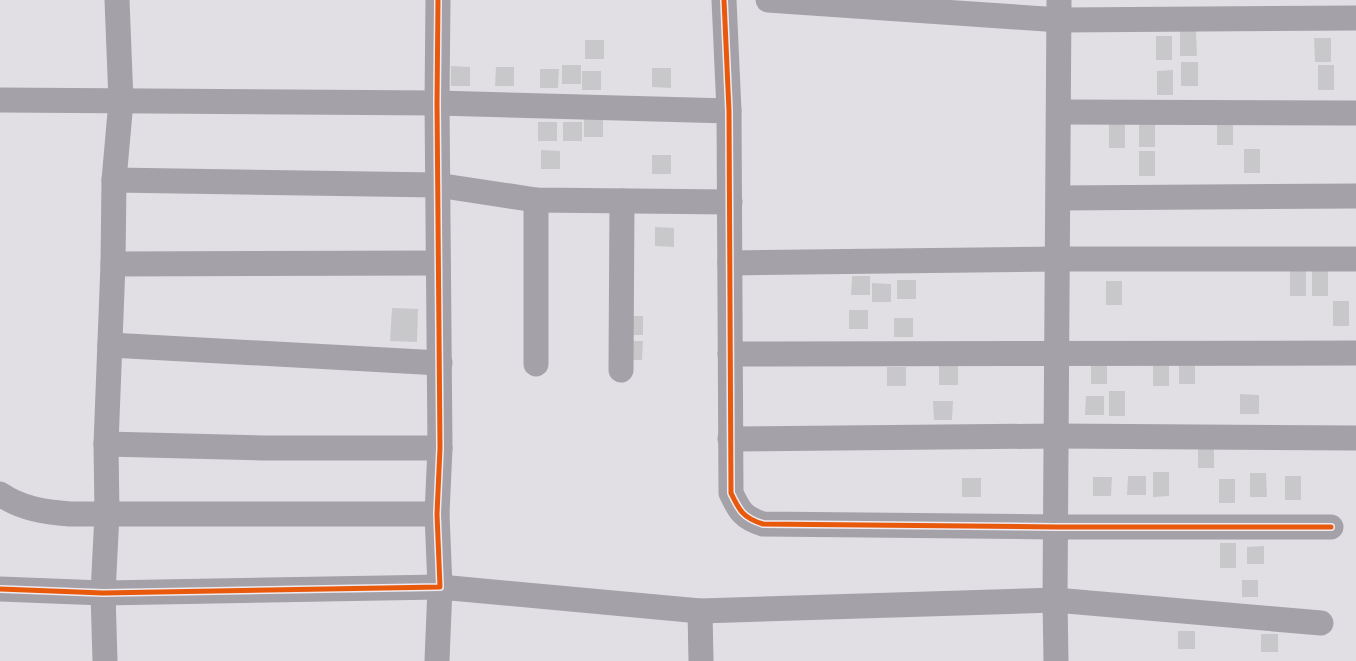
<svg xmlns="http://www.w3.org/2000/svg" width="1356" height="661" font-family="Ubuntu,sans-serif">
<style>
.building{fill:#c8c8cb}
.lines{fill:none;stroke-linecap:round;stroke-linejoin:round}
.street{stroke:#a5a1a8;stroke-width:25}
.cycleway-casing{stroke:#eeecf2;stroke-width:8}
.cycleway{stroke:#e8590c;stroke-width:5}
</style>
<rect width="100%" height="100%" fill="#e1dfe4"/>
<g class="building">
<path d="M 1180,31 L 1196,31 L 1197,56 L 1180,56 Z"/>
<rect x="1156" y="36" width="16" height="24"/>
<path d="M 1314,38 L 1331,38 L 1331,62 L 1315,62 Z"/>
<rect x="585" y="40" width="19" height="19"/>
<rect x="1181" y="62" width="17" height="24"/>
<rect x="562" y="65" width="19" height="19"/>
<rect x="1318" y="65" width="16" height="25"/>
<path d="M 451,66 L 470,67 L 470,86 L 451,86 Z"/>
<path d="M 496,67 L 514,67 L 514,86 L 495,86 Z"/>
<path d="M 652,68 L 671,68 L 671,88 L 652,87 Z"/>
<path d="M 540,69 L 559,69 L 558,88 L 540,88 Z"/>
<path d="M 1173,70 L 1173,95 L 1157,95 L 1157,71 Z"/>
<rect x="582" y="71" width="19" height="19"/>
<rect x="584" y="118" width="19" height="19"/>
<rect x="1217" y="121" width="16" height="24"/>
<rect x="538" y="122" width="19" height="19"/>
<rect x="563" y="122" width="19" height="19"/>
<path d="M 1139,122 L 1155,123 L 1155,147 L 1139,147 Z"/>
<rect x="1109" y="123" width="16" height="25"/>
<rect x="1244" y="149" width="16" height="24"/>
<path d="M 541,150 L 560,151 L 560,169 L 541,169 Z"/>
<rect x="1139" y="151" width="16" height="25"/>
<rect x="652" y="155" width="19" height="19"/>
<path d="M 655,227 L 674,228 L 674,247 L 655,246 Z"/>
<rect x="1290" y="271" width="16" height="25"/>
<rect x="1312" y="271" width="16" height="25"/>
<path d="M 852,276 L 870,276 L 870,295 L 851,295 Z"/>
<rect x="897" y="280" width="19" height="19"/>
<rect x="1106" y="281" width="16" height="24"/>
<path d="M 872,283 L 891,284 L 891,302 L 872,302 Z"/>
<rect x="1333" y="301" width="16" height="25"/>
<path d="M 392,308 L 418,309 L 417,342 L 390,341 Z"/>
<rect x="849" y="310" width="19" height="19"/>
<rect x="624" y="316" width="19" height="19"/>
<rect x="894" y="318" width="19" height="19"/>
<path d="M 624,341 L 643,341 L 642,360 L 624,360 Z"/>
<rect x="1091" y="359" width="16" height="25"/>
<rect x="1179" y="360" width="16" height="24"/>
<rect x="1153" y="361" width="16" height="25"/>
<rect x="939" y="366" width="19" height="19"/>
<rect x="887" y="367" width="19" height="19"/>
<rect x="1109" y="391" width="16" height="25"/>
<path d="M 1240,394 L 1259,395 L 1259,414 L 1240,414 Z"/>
<path d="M 1086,396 L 1104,396 L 1104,415 L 1085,415 Z"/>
<path d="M 933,401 L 953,401 L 952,420 L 934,420 Z"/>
<rect x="1198" y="443" width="16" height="25"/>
<path d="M 1153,472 L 1169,472 L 1169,496 L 1153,497 Z"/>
<path d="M 1250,473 L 1266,473 L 1267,497 L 1250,497 Z"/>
<path d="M 1128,476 L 1146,476 L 1146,495 L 1127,495 Z"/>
<rect x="1285" y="476" width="16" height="24"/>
<path d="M 1093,477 L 1112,477 L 1111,496 L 1093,496 Z"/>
<rect x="962" y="478" width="19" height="19"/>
<rect x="1219" y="479" width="16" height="24"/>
<rect x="1220" y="543" width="16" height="25"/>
<path d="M 1264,546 L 1264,564 L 1247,564 L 1247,547 Z"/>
<rect x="1242" y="580" width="16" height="17"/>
<rect x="1178" y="631" width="17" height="18"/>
<rect x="1261" y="634" width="17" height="18"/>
</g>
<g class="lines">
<g class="street">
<path d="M 724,0 L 729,111 L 731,493 C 739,510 743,518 763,524 L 1056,527 L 1331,527"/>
<path d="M 768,0 L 1060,20 L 1356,18"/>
<path d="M 0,100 L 437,103 L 729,111"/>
<path d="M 1059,112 L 1356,113"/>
<path d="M 114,180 L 437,185 L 536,200 L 730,202"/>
<path d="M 1059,198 L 1356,196"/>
<path d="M 536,200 L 536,364"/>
<path d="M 730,263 L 1058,259 L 1356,259"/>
<path d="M 113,264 L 438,263"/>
<path d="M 110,345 L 440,363"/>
<path d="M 730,354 L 1356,353"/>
<path d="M 621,370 L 622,201"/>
<path d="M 730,439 L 1057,436 L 1356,438"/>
<path d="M 106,444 L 263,448 L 440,448"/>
<path d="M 0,494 C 22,509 45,512 70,514 L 437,514"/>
<path d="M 0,589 L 103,593 L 440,587 L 437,514 L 440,448 L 437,103 L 438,0"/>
<path d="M 700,611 L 701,661"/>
<path d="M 105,661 L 103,593 L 107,514 L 106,444 L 113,264 L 114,180 L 121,101 L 117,0"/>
<path d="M 437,661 L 440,587 L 700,611 L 1055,600 L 1321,623"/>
<path d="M 1056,661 L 1055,600 L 1059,0"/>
</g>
<defs>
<g id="cycleway">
<path d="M 724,0 L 729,111 L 731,493 C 739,510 743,518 763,524 L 1056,527 L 1331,527"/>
<path d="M 0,589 L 103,593 L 440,587 L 437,514 L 440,448 L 437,103 L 438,0"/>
</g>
</defs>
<use href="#cycleway" class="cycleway-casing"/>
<use href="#cycleway" class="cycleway"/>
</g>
</svg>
